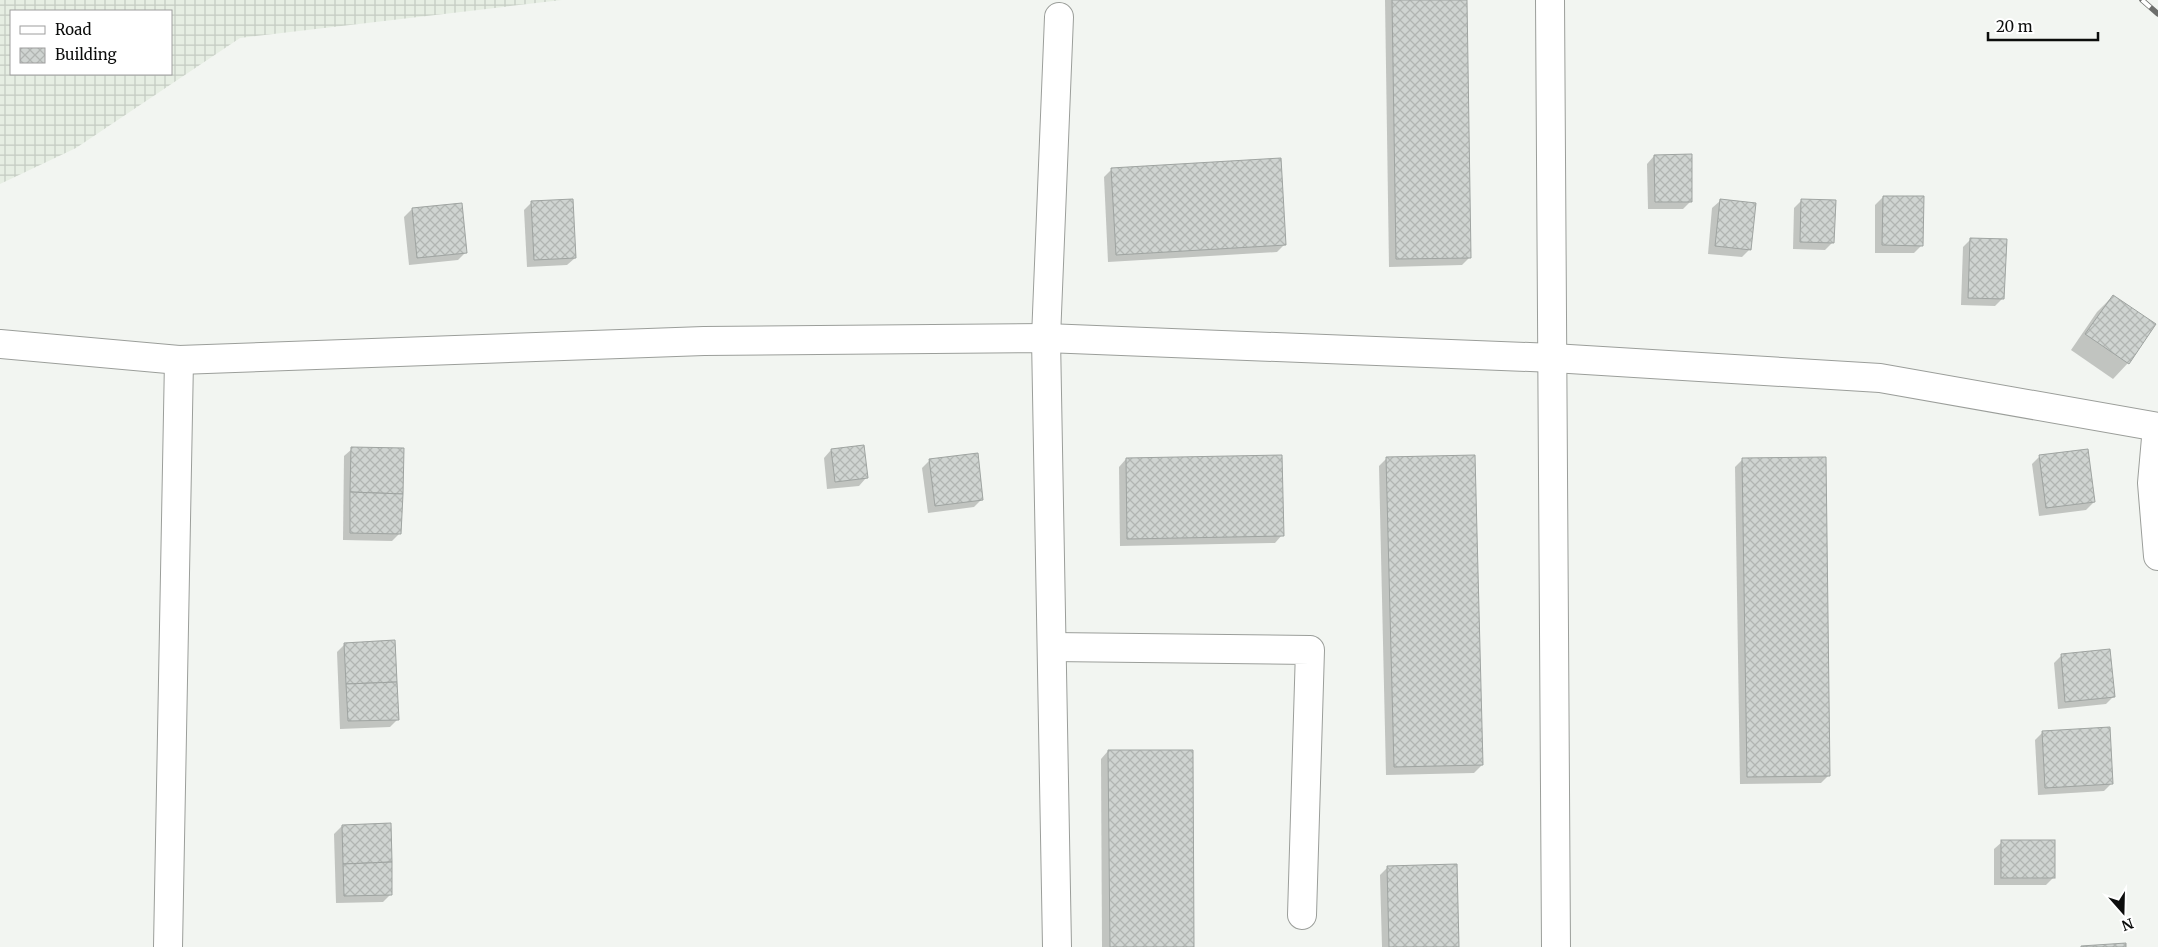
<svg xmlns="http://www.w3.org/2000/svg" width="2158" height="947" font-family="Merriweather,serif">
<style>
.industrial{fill:url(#industrial-grid);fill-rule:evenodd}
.shadow{fill:#0003}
.building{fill:url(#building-cross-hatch);stroke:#9fa4a1}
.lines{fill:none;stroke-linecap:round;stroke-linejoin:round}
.minor-casing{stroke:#9b9e9a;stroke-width:30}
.minor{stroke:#fff;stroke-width:28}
.rail-casing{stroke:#6d6e6c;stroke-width:5.5}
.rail{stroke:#fff;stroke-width:4;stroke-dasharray:11;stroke-linecap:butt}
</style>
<defs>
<pattern id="industrial-grid" width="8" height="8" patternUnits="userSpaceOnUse" patternTransform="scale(1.25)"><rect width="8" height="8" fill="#e6eee3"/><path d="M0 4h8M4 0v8" fill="none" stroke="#c4cbc2"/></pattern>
<pattern id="building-cross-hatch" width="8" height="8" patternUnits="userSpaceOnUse" patternTransform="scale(1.25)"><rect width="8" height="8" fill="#cfd4d1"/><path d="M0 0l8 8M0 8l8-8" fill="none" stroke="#b1b5b2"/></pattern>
</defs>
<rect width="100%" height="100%" fill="#f2f5f1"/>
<path class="industrial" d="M 0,0 L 562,0 L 240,38 L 76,148 L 0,184 ZM 11,11 L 171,11 L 171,74 L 11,74 Z"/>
<g class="shadow">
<path d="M 1385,0 L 1466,0 L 1469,258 L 1462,265 L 1389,267 Z"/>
<path d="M 1654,156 L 1691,201 L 1683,209 L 1648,209 L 1647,164 Z"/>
<path d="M 1111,170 L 1285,244 L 1277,252 L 1108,262 L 1104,177 Z"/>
<path d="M 1883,197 L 1922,245 L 1914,253 L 1875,253 L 1875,205 Z"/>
<path d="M 1802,200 L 1833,242 L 1825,250 L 1793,249 L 1794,208 Z"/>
<path d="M 1720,201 L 1750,249 L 1742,257 L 1708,254 L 1712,208 Z"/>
<path d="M 532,202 L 575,258 L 567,265 L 527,267 L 524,210 Z"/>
<path d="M 412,209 L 466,252 L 458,260 L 409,265 L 404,217 Z"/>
<path d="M 1971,239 L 2003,298 L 1995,306 L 1961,305 L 1963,247 Z"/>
<path d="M 2113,296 L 2128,363 L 2113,379 L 2071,350 L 2097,312 Z"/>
<path d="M 352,449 L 400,533 L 392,541 L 343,540 L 344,456 Z"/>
<path d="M 831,450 L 866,478 L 859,486 L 827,489 L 824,458 Z"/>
<path d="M 2040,456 L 2094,502 L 2086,510 L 2039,516 L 2032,464 Z"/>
<path d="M 1387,458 L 1482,765 L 1474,773 L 1386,775 L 1379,466 Z"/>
<path d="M 1126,459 L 1282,535 L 1275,543 L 1120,546 L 1119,467 Z"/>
<path d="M 1743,459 L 1829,775 L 1821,783 L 1740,784 L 1735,467 Z"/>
<path d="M 930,460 L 982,499 L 974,507 L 928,513 L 922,468 Z"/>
<path d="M 345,644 L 398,719 L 390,727 L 340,729 L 337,652 Z"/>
<path d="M 2062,655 L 2114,696 L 2106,704 L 2058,709 L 2054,663 Z"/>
<path d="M 2043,732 L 2112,783 L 2104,791 L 2038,795 L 2035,740 Z"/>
<path d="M 1108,751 L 1193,947 L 1102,947 L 1101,759 Z"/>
<path d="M 342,826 L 391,894 L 383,902 L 336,903 L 334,834 Z"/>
<path d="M 2002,842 L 2054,877 L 2046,885 L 1994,885 L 1994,849 Z"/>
<path d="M 1388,867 L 1458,947 L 1382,947 L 1380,875 Z"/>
</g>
<g class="building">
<path d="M 1392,0 L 1467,0 L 1471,258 L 1396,259 Z"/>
<path d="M 1692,154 L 1692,202 L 1655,202 L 1654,155 Z"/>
<path d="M 1281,158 L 1286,245 L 1116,255 L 1111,168 Z"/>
<path d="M 1883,196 L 1924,196 L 1923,246 L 1882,245 Z"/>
<path d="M 573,199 L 576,258 L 534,260 L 531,201 Z"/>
<path d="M 1720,199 L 1756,203 L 1751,250 L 1715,246 Z"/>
<path d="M 1801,199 L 1836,200 L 1834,243 L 1800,242 Z"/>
<path d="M 462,203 L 467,253 L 417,258 L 412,208 Z"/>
<path d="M 1970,238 L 2007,239 L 2004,299 L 1968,298 Z"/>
<path d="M 2113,295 L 2156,324 L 2129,364 L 2085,334 Z"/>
<path d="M 864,445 L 868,478 L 835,482 L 831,449 Z"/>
<path d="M 351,447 L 404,448 L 403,494 L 350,492 Z"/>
<path d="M 2088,449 L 2095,502 L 2046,508 L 2039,455 Z"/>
<path d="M 978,453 L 983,500 L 935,506 L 929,459 Z"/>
<path d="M 1282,455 L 1284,536 L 1127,539 L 1126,458 Z"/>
<path d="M 1475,455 L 1483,765 L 1394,767 L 1386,457 Z"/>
<path d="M 1826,457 L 1830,776 L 1747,777 L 1742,458 Z"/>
<path d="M 350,492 L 403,494 L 401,534 L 350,533 Z"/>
<path d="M 395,640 L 397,682 L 346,684 L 344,643 Z"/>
<path d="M 2110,649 L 2115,697 L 2065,702 L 2061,654 Z"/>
<path d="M 397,682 L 399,720 L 348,721 L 346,684 Z"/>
<path d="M 2110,727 L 2113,784 L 2045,788 L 2042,731 Z"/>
<path d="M 1108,750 L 1193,750 L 1194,947 L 1110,947 Z"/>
<path d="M 391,823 L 392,862 L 343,864 L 342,825 Z"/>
<rect x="2001" y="840" width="54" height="38"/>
<path d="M 392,862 L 392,895 L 344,896 L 343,864 Z"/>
<path d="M 1457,864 L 1459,947 L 1389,947 L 1387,866 Z"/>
<path d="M 2126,943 L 2126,947 L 2081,947 L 2081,946 Z"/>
</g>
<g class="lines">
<defs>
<g id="minor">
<path d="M 1550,0 L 1556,947"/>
<path d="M 0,344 L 179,360 L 704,341 L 1046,338 L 1553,358 L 1880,378 L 2158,427"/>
<path d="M 2157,427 L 2152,483 L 2158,556"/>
<path d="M 1052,647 L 1310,650 L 1302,915"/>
<path d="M 168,947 L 179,360"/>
<path d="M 1057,947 L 1046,338 L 1059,17"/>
</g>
</defs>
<use href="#minor" class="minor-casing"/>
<use href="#minor" class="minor"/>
<defs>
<path id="rail" d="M 2142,0 L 2158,14"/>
</defs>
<use href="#rail" class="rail-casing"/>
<use href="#rail" class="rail"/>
</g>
<rect x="10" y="10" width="162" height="65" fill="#ffffff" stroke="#9e9e9e"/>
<rect x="20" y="26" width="25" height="8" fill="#ffffff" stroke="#9e9e9e"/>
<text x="55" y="35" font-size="15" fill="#0c0d0c">Road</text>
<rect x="20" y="48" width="25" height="15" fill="url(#building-cross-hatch)" stroke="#9e9e9e"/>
<text x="55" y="60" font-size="15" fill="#0c0d0c">Building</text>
<g transform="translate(2123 912) rotate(160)" stroke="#ffffff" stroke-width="4" paint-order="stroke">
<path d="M0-4L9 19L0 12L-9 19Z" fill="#0c0d0c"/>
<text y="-8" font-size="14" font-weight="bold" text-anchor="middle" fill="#0c0d0c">N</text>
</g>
<path d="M1988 32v8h110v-8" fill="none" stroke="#0c0d0c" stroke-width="2.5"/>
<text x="1996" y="32" font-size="15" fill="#0c0d0c" stroke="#ffffff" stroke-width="4" paint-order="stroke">20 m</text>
</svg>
